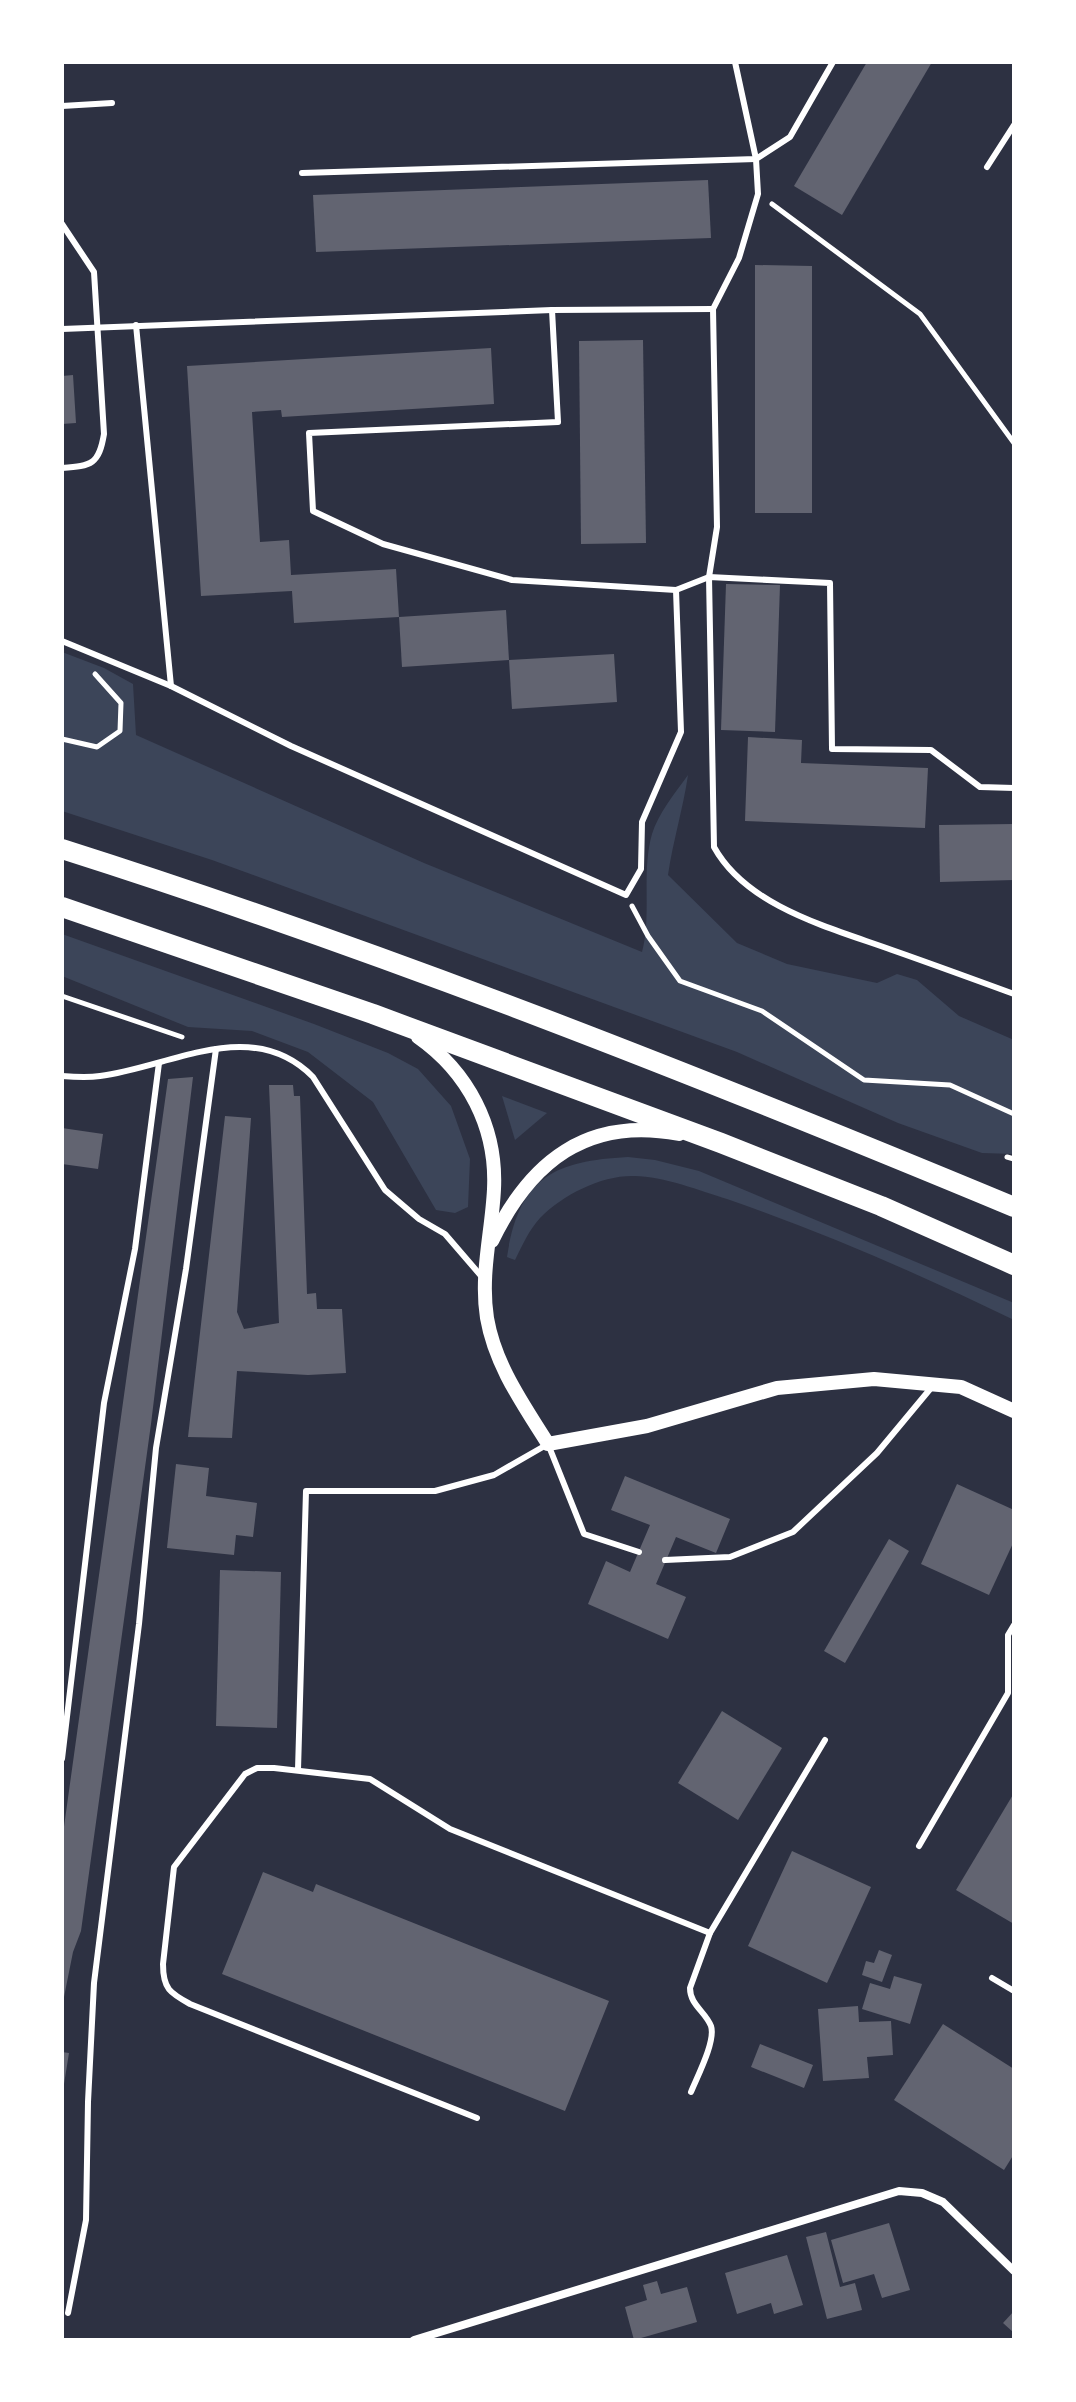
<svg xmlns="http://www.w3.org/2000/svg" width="1076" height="2402" font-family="'Sofia Sans Condensed',sans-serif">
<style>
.green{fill:#3c4559}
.building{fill:#626471}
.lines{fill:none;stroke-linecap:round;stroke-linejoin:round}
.path{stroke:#fff;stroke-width:5}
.service{stroke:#fff;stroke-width:6}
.minor{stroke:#fff;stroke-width:8}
.tertiary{stroke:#fff;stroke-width:14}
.primary{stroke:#fff;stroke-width:20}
</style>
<rect width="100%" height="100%" fill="#2d3142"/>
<g class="green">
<path d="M 62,652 L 104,668 L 133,684 L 136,735 L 424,863 L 642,952 C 652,914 641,873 652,834 C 658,814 675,793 688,775 C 683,809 673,841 668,875 L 737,943 L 787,964 L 877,983 L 897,974 L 917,980 L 959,1016 L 1014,1040 L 1014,1154 L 982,1153 L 898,1123 L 737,1052 L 212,860 L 62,811 Z"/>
<path d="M 62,934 L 314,1024 L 388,1053 L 418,1069 L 451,1106 L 470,1159 L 468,1207 L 455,1213 L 436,1210 L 373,1102 L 308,1052 L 252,1031 L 188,1027 L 62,976 Z"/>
<path d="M 502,1096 L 547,1113 L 515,1140 Z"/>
<path d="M 628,1157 L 655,1160 L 699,1171 L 1014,1303 L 1014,1320 C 921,1275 826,1233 727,1199 C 701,1191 660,1175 632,1176 C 600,1176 563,1195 540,1218 C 529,1230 522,1246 515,1260 L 507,1257 C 519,1178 553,1161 628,1157 Z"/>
</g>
<g class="building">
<path d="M 867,62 L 932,62 L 842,215 L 794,186 Z"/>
<path d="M 708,180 L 711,238 L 316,252 L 313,195 Z"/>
<path d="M 755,265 L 812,266 L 812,513 L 755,513 Z"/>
<path d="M 643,340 L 646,543 L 581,544 L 579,341 Z"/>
<path d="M 491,348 L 494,404 L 282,417 L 281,410 L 252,412 L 260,542 L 289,540 L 291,575 L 396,569 L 399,617 L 294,623 L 292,591 L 201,596 L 187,366 Z"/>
<path d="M 73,375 L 76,423 L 62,424 L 62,376 Z"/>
<path d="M 726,584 L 780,585 L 775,732 L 721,730 Z"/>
<path d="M 506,610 L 509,660 L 402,667 L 399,617 Z"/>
<path d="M 614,654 L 617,702 L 512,709 L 509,660 Z"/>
<path d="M 748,737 L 802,740 L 801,763 L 928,768 L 925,828 L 745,821 Z"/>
<path d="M 1014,824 L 1014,880 L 940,882 L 939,825 Z"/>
<path d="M 193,1077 L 151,1424 L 81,1931 L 73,1952 L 62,2007 L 62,1841 L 168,1079 Z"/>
<path d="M 269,1085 L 293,1085 L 294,1096 L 300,1096 L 307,1294 L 316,1293 L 317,1309 L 342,1309 L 346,1373 L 308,1375 L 237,1371 L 232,1438 L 188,1437 L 225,1116 L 251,1118 L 237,1312 L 244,1329 L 279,1323 Z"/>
<path d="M 62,1128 L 103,1134 L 98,1169 L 62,1164 Z"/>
<path d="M 176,1464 L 209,1468 L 206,1496 L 257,1503 L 253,1537 L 236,1535 L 234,1555 L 167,1548 Z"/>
<path d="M 625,1476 L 730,1519 L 716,1553 L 676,1537 L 656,1584 L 686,1597 L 668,1639 L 588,1604 L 606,1561 L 630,1572 L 650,1525 L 611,1510 Z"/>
<path d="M 957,1484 L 1014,1510 L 1014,1541 L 989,1595 L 921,1564 Z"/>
<path d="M 889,1539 L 909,1551 L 845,1663 L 824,1651 Z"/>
<path d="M 220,1570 L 281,1572 L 277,1728 L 216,1726 Z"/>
<path d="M 722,1711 L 782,1748 L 738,1820 L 678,1783 Z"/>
<path d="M 1014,1793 L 1014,1924 L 956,1890 Z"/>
<path d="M 792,1851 L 871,1887 L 827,1983 L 748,1946 Z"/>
<path d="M 263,1872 L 313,1892 L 316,1884 L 609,2001 L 565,2111 L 222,1974 Z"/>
<path d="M 879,1950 L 892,1955 L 882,1982 L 862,1975 L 866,1961 L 874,1963 Z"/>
<path d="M 894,1976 L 922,1984 L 910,2024 L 862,2009 L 870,1983 L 890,1989 Z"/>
<path d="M 858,2006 L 859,2022 L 891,2021 L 893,2055 L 867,2057 L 869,2078 L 823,2081 L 818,2009 Z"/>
<path d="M 943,2024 L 1014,2069 L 1014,2154 L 1004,2170 L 894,2100 Z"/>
<path d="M 760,2044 L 813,2065 L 804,2088 L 751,2067 Z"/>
<path d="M 62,2052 L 69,2053 L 64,2084 L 62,2084 Z"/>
<path d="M 889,2223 L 910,2290 L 882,2298 L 874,2274 L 843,2283 L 831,2240 Z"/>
<path d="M 826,2232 L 840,2287 L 855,2283 L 862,2310 L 827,2319 L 806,2237 Z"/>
<path d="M 787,2255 L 803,2305 L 774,2314 L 771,2303 L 737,2314 L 725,2273 Z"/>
<path d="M 657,2281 L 661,2294 L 687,2287 L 697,2322 L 634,2340 L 625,2307 L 647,2300 L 643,2285 Z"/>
<path d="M 1014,2311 L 1014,2333 L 1003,2323 Z"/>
</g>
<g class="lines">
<g class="path">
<path d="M 772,204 L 920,314 L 1014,443"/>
<path d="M 62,739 L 97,747 L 120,731 L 121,703 L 95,674"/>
<path d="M 632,906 L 648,936 L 680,981 L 762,1011 L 864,1080 L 950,1085 L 1014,1114"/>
<path d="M 62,996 L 182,1037"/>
<path d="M 1007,1157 L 1014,1159"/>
</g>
<g class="service">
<path d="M 735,62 L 756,159 L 758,194 L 739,258 L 713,309 L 717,527 L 709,577 L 714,847 C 747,907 831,928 892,950 C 932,964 973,979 1014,994"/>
<path d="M 62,106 L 112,103"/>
<path d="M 987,167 L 1014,125"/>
<path d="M 302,173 L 756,159 L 790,137 L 833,62"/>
<path d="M 62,224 L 94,272 L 104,434 C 99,464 92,466 62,468"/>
<path d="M 552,310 L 558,422 L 309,433 L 313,511 L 383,544 L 512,580 L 676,590"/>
<path d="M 136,325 L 171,686"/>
<path d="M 62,329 L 552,310 L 713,309"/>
<path d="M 62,641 L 171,686 L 291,746 L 626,895 L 641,869 L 642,822 L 681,732 L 676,590 L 709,577 L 830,583 L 832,749 L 931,750 L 980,787 L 1014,788"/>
<path d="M 62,1076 C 74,1077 87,1078 100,1076 C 171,1067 252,1015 313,1077 L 385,1190 L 419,1219 L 445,1234 L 482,1277"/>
<path d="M 665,1560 L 730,1557 L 793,1532 L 877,1453 L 931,1388"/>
<path d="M 62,1759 L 104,1403 L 135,1249 L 159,1063"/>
<path d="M 298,1770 L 306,1491 L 435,1491 L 494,1475 L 548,1444 L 584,1534 L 639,1552"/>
<path d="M 919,1846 L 1008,1693 L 1008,1635 L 1014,1625"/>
<path d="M 992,1978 L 1014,1991"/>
<path d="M 691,2092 C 697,2077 716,2041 711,2026 C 705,2011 690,2005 690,1988 L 710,1933"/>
<path d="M 477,2118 L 190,2004 C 170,1993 163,1989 163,1964 L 174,1867 L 245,1774 L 257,1768 L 274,1768 L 370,1779 L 450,1829 L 710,1933 L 825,1740"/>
<path d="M 68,2313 L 86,2220 L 88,2102 L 94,1983 L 139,1624 L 156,1448 L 186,1269 L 216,1049"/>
</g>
<path class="minor" d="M 414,2340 L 899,2191 L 922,2193 L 943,2202 L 1014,2271"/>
<g class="tertiary">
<path d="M 418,1037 C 468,1072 497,1127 494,1189 C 492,1232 480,1274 487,1318 C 495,1365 523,1404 548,1444 L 647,1426 L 777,1388 L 874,1379 L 961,1387 L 1014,1411"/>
<path d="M 492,1241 C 530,1162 587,1116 679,1134"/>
</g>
<g class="primary">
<path d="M 62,849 C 386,952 701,1077 1014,1207"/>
<path d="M 62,907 L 373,1014 L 721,1143 L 881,1206 L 1014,1265"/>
</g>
</g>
<rect width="1076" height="2402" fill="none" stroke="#ffffff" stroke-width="128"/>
</svg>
